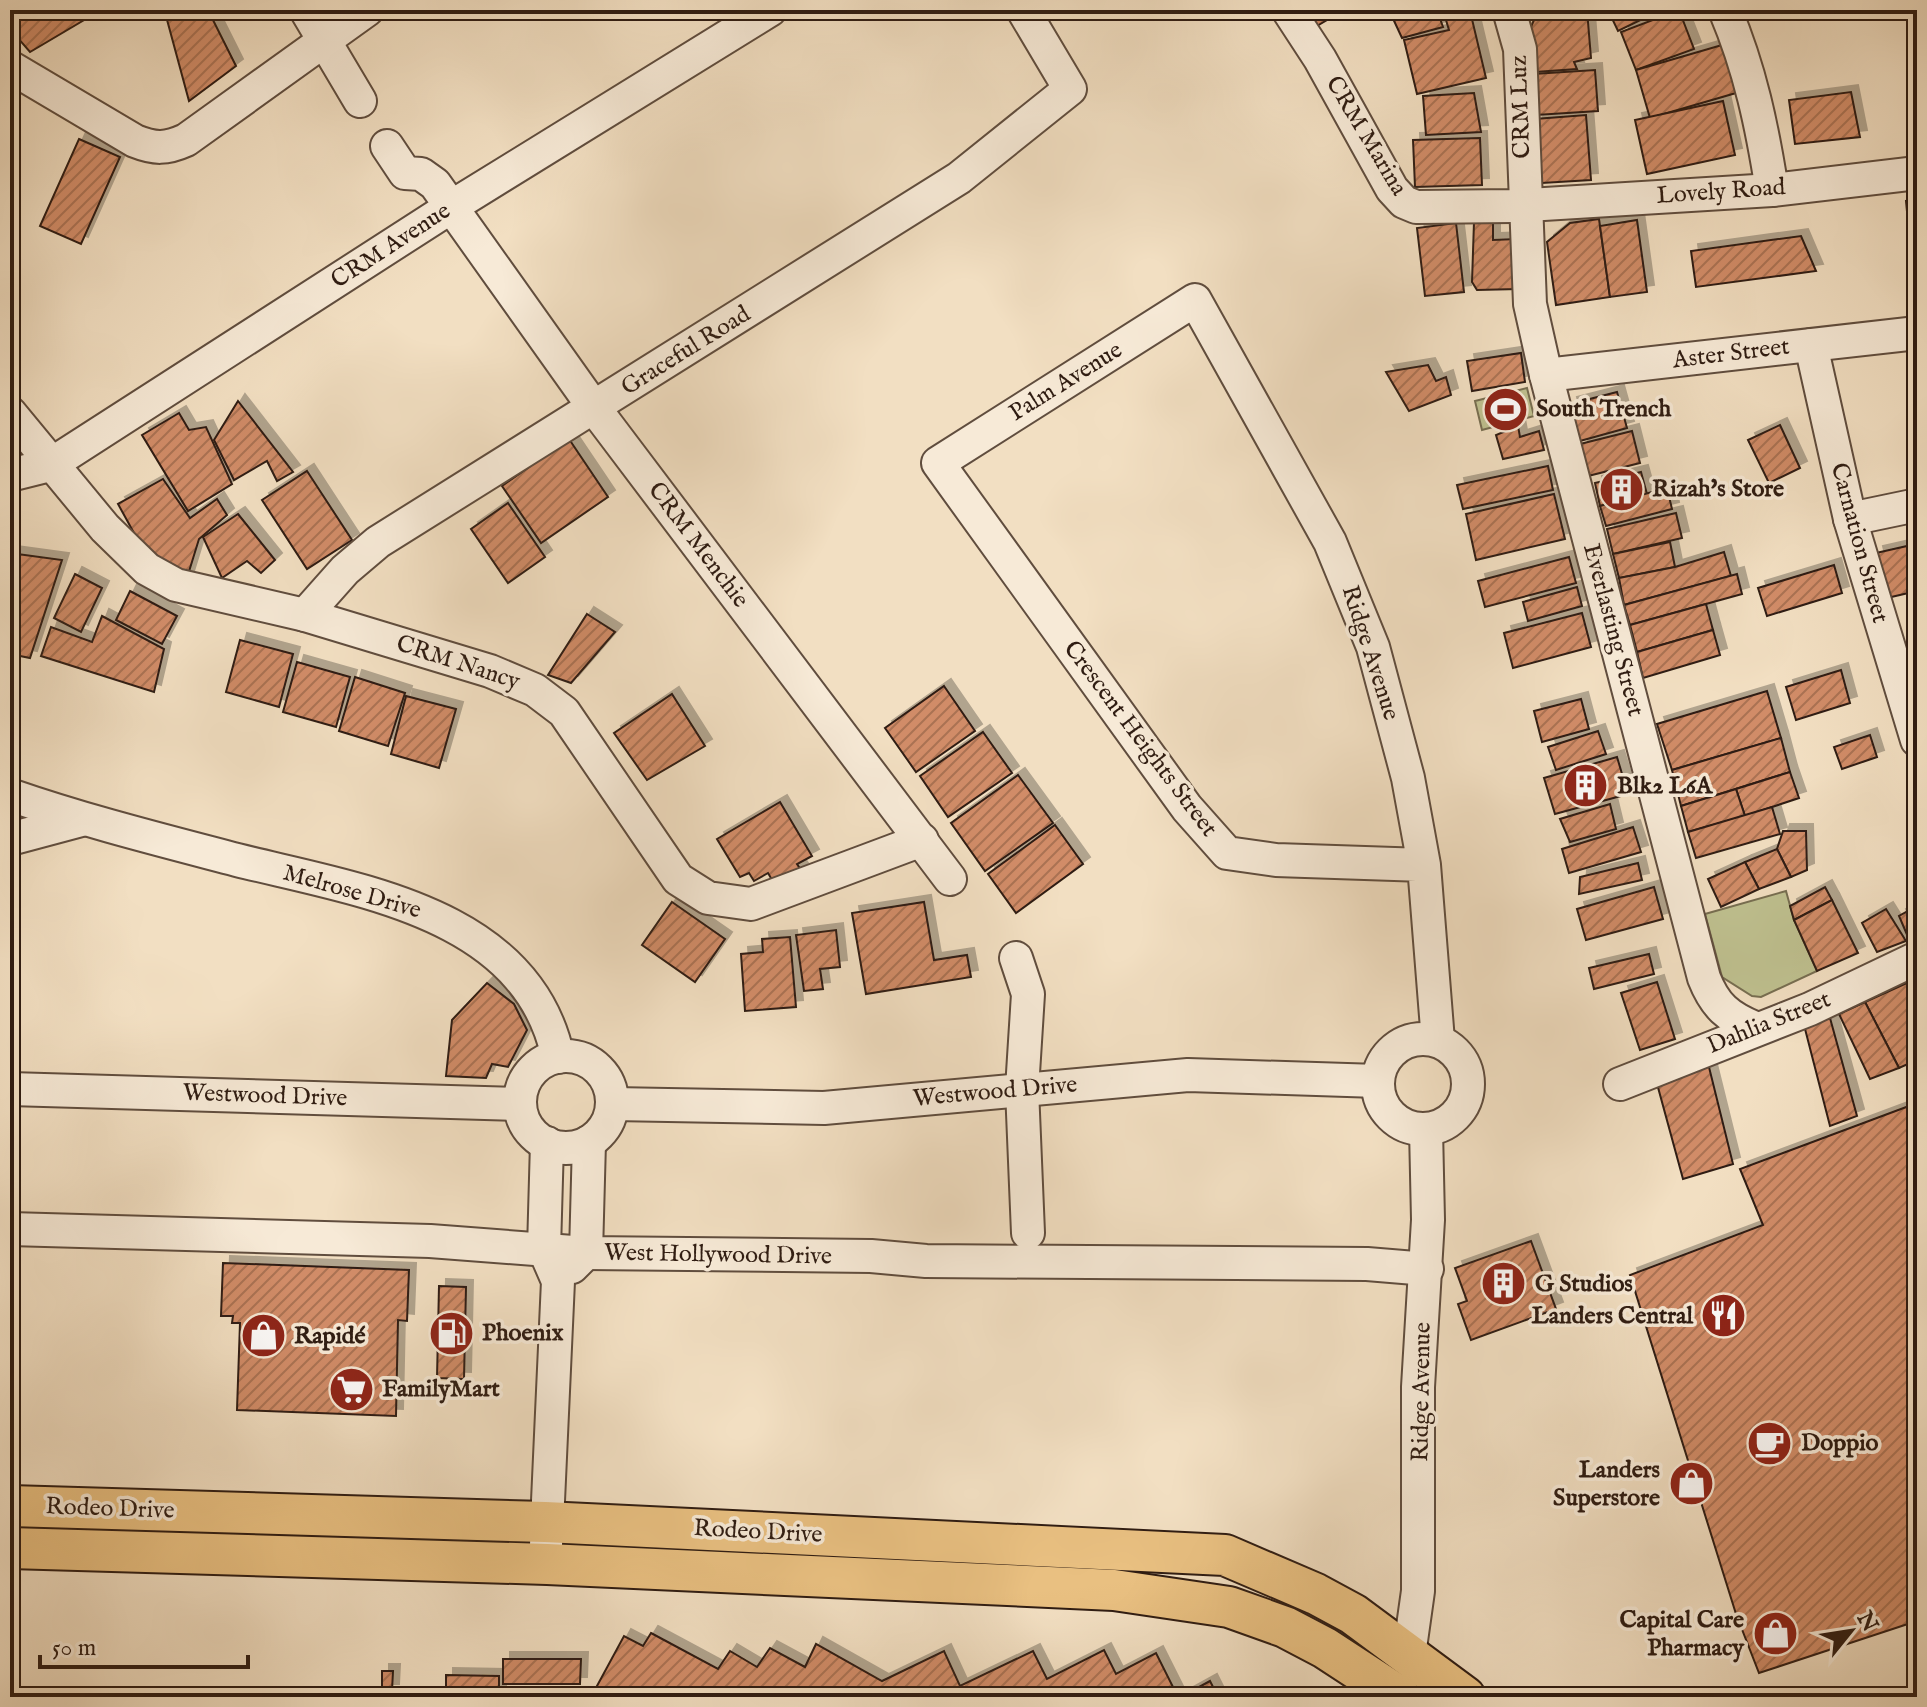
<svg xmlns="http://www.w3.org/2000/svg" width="1927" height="1707" font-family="'IM FELL English',serif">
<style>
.garden{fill:#bfc190;stroke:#776e51;stroke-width:2}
.building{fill:url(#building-hatch);stroke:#2f1c12;stroke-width:2;filter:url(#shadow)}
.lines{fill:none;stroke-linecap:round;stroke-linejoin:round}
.minor-casing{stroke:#604d3e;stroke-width:36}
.major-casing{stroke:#2f1c12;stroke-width:44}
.minor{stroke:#f7ead7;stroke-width:32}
.major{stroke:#e9c081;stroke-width:40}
.labels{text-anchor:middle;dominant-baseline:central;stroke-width:7;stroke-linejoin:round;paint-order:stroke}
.street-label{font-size:24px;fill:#2f1c12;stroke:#f7ead7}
.poi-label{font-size:24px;font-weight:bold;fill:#2f1c12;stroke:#f7ead7;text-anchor:start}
</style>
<defs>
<pattern id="building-hatch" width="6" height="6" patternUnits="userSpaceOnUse" patternTransform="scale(2)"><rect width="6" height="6" fill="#d18c67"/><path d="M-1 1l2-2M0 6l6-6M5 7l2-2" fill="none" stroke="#aa7253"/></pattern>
<filter id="shadow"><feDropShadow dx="7" dy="-7" stdDeviation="0" flood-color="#0004"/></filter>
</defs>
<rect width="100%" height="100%" fill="#f2dfc2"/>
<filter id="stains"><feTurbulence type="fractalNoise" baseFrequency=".0025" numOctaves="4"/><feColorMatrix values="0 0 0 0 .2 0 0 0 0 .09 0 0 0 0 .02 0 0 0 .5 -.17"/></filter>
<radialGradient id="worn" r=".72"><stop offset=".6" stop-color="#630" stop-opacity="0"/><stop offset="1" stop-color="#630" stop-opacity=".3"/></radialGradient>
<g class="garden">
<path d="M 1527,388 L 1534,416 L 1482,430 L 1475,401 Z"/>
<path d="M 1786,891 L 1794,920 L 1817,971 L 1761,997 L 1752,996 L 1722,977 L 1705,914 Z"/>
</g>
<g class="building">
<path d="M 10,10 L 101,10 L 30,52 L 10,29 Z"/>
<path d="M 178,10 L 208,10 L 236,66 L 189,101 L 166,16 Z"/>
<path d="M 1316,10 L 1344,10 L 1317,26 L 1311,16 Z"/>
<path d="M 1389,10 L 1437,10 L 1443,27 L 1402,38 Z"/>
<path d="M 1587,10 L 1591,58 L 1574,62 L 1577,69 L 1535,72 L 1530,29 L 1534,20 Z"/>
<path d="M 1608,10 L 1661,10 L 1618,31 Z"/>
<path d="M 1679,10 L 1694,49 L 1636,70 L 1621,32 Z"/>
<path d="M 1471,15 L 1486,78 L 1417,94 L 1404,40 L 1449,30 L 1446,20 Z"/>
<path d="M 1722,45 L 1736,93 L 1650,118 L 1636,70 Z"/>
<path d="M 1595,70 L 1598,111 L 1536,115 L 1533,74 Z"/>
<path d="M 1851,92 L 1860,137 L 1795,144 L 1789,100 Z"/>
<path d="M 1474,93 L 1481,132 L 1426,135 L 1423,96 Z"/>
<path d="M 1723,101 L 1735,155 L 1647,174 L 1635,120 Z"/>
<path d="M 1586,115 L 1591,180 L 1542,183 L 1535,119 Z"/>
<path d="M 1480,138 L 1482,185 L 1415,187 L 1413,140 Z"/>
<path d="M 79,139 L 120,157 L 81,244 L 40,226 Z"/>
<path d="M 1917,200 L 1917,254 L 1911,254 L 1906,201 Z"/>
<path d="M 1599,219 L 1610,297 L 1556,305 L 1547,242 L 1570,223 Z"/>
<path d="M 1637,220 L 1647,292 L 1610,297 L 1600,226 Z"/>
<path d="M 1474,222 L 1493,222 L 1493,240 L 1517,239 L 1518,289 L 1477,290 L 1472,282 Z"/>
<path d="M 1456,223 L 1464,292 L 1425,296 L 1417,228 Z"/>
<path d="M 1801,236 L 1816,271 L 1696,287 L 1691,251 Z"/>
<path d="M 1521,353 L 1525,382 L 1472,391 L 1467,361 Z"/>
<path d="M 1428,365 L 1436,381 L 1446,377 L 1451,395 L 1409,411 L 1386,372 Z"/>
<path d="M 1617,392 L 1627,428 L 1580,441 L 1570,404 Z"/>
<path d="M 238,401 L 293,472 L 277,481 L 267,461 L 234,480 L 214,440 Z"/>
<path d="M 179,413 L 189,430 L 206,427 L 232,484 L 188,511 L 142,435 Z"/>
<path d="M 1780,425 L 1800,468 L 1769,483 L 1748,440 Z"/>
<path d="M 1518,426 L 1520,437 L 1539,431 L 1544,450 L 1503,459 L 1496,435 Z"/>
<path d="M 1632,431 L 1640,463 L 1588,476 L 1580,444 Z"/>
<path d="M 569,439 L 608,497 L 541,543 L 502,486 Z"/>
<path d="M 1548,466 L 1553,490 L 1463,509 L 1457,485 Z"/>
<path d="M 307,471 L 352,540 L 307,569 L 262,500 Z"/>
<path d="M 1641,472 L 1647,494 L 1600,506 L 1595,483 Z"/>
<path d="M 163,479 L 190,518 L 217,499 L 227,515 L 199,539 L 187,578 L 145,553 L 118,504 Z"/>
<path d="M 1667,488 L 1672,509 L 1606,526 L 1600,506 Z"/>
<path d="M 1554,494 L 1565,539 L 1476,560 L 1466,514 Z"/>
<path d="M 508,503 L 545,557 L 508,583 L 471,529 Z"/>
<path d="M 1676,513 L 1682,538 L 1613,554 L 1607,529 Z"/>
<path d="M 238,514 L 275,560 L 261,573 L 247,561 L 222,578 L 203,537 Z"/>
<path d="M 1670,542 L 1675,567 L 1619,578 L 1613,554 Z"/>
<path d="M 1907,546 L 1917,591 L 1887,598 L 1876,553 Z"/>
<path d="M 1724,552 L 1731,576 L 1624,605 L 1619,578 L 1675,567 Z"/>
<path d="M 10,553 L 62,560 L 30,658 L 10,654 Z"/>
<path d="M 1569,557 L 1576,583 L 1485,607 L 1478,581 Z"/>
<path d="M 1834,565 L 1842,593 L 1767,616 L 1758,588 Z"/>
<path d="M 75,574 L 102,588 L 81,632 L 54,618 Z"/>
<path d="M 1737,574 L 1742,594 L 1630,625 L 1624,605 Z"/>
<path d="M 1577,587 L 1582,606 L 1528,621 L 1523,602 Z"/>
<path d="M 130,591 L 177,616 L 162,644 L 116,620 Z"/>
<path d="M 1706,604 L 1713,630 L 1637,652 L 1630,625 Z"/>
<path d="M 1582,613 L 1591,647 L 1513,668 L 1504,633 Z"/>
<path d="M 587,614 L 615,632 L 571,683 L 548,675 Z"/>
<path d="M 102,616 L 164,649 L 154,692 L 41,656 L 51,627 L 92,642 Z"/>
<path d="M 1713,630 L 1720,655 L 1643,678 L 1637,652 Z"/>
<path d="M 240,640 L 293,654 L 279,707 L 226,692 Z"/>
<path d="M 297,662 L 350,677 L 336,727 L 283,712 Z"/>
<path d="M 1841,670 L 1850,703 L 1796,720 L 1786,687 Z"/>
<path d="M 355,677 L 405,693 L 388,746 L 339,731 Z"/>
<path d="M 944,686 L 975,731 L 916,772 L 885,728 Z"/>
<path d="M 1767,691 L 1781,738 L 1672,770 L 1657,724 Z"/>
<path d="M 672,694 L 705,746 L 647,780 L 614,733 Z"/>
<path d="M 406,696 L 456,709 L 439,768 L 391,754 Z"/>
<path d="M 1581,699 L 1589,729 L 1542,742 L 1534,711 Z"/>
<path d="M 1598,731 L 1606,754 L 1556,770 L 1548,747 Z"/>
<path d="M 983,732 L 1012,773 L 948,817 L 920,776 Z"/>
<path d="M 1870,735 L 1877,757 L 1842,769 L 1834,747 Z"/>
<path d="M 1781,738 L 1790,772 L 1681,806 L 1672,770 Z"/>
<path d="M 1617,757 L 1628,794 L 1555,814 L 1544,778 Z"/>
<path d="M 1790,772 L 1799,798 L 1745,816 L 1736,789 Z"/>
<path d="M 1018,775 L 1053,823 L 985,871 L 951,823 Z"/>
<path d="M 1736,789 L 1745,816 L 1688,832 L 1681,806 Z"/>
<path d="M 780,802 L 812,856 L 797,864 L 801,870 L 775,885 L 768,873 L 754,881 L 749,873 L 740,877 L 717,839 Z"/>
<path d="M 1610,804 L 1616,829 L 1570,842 L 1560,819 Z"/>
<path d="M 1772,807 L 1780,834 L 1696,858 L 1688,832 Z"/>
<path d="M 1055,825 L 1083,864 L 1016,913 L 988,874 Z"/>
<path d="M 1633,827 L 1641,852 L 1569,873 L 1562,849 Z"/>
<path d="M 1783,831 L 1806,831 L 1807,870 L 1791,877 L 1777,849 Z"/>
<path d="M 1777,849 L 1791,877 L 1759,889 L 1745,862 Z"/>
<path d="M 1745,862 L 1759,889 L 1721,907 L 1708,879 Z"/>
<path d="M 1638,863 L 1642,880 L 1579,894 L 1580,877 Z"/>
<path d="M 1654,887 L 1663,919 L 1586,940 L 1577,909 Z"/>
<path d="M 1825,887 L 1832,900 L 1794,920 L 1790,906 Z"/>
<path d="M 1832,900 L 1858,953 L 1817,971 L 1794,920 Z"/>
<path d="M 672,902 L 725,939 L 695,982 L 642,945 Z"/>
<path d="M 924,902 L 934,960 L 967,955 L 971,977 L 866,994 L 852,913 Z"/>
<path d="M 1917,906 L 1917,932 L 1908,937 L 1899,916 Z"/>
<path d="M 1886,909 L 1906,941 L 1877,952 L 1862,923 Z"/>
<path d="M 836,930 L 840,967 L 820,969 L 823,989 L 804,991 L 796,935 Z"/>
<path d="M 790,937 L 796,1007 L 745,1011 L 741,954 L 763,952 L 762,939 Z"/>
<path d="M 1649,954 L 1654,974 L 1594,989 L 1589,968 Z"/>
<path d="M 1657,982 L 1675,1039 L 1640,1050 L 1621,993 Z"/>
<path d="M 1909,982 L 1917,1001 L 1917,1060 L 1899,1068 L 1865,1002 Z"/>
<path d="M 487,983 L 514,1004 L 527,1030 L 508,1067 L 492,1064 L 486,1078 L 446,1076 L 452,1020 Z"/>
<path d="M 1865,1002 L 1899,1068 L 1870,1079 L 1839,1014 Z"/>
<path d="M 1830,1018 L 1857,1116 L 1830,1126 L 1804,1025 Z"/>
<path d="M 1707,1059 L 1733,1164 L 1683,1179 L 1656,1080 Z"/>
<path d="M 1917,1103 L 1917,1621 L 1759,1673 L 1736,1614 L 1630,1275 L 1763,1225 L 1740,1169 Z"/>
<path d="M 1531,1241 L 1556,1309 L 1471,1340 L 1458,1304 L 1467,1301 L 1455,1268 Z"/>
<path d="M 223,1263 L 409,1270 L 407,1321 L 398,1320 L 396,1416 L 237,1410 L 240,1323 L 232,1323 L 233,1316 L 221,1316 Z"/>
<path d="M 439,1286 L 466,1287 L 464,1379 L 437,1378 Z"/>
<path d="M 651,1633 L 718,1669 L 730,1651 L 757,1667 L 770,1648 L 805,1667 L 816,1644 L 882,1681 L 944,1651 L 960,1686 L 1033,1651 L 1047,1679 L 1104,1650 L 1116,1674 L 1156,1653 L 1178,1697 L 591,1697 L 624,1636 L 643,1646 Z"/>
<path d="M 503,1659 L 581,1659 L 580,1684 L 503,1684 Z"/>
<path d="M 382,1671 L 393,1671 L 392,1691 L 382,1691 Z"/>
<path d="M 446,1675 L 499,1676 L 499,1697 L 446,1697 Z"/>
<path d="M 1210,1681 L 1218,1697 L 1181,1697 Z"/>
</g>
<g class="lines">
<defs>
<g id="minor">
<path d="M 306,10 L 360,101"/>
<path d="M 1288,10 L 1320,59 L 1392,189 L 1404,202 L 1416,207 L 1512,206 L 1772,190 L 1917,173"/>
<path d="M 1509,10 L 1520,49 L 1530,304 L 1546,375 L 1704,978 C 1715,1006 1728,1017 1755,1028"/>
<path d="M 1725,10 C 1750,69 1762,126 1772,190"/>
<path d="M 10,67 L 135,141 C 155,149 166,149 186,140 L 367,10"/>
<path d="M 387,146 L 405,173 L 421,174 L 435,184 L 595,409 L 950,879"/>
<path d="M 1811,345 L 1850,519 L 1917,740"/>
<path d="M 1546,375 L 1917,333"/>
<path d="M 10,413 L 105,528 L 147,569 L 176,585 L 305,615 L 490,671 L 535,690 L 564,712 L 678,879 L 708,898 L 751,904 L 922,840"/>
<path d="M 10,475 L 50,465 L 451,207 L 770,10"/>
<path d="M 1850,519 L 1917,505"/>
<path d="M 305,615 L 345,570 L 378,542 L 959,178 L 1070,89 L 1023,10"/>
<path d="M 10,795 C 85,821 161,840 237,860 C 357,890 527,912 558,1057"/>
<path d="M 10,839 L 81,820"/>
<path d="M 1424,865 L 1276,860 L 1227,853 L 1187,808 L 938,463 L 1195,300 L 1330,542 L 1373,647 L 1408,778 L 1424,865 L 1438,1041"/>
<path d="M 1016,958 L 1028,994 L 1022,1089 L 1028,1233"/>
<circle cx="1423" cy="1084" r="45"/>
<circle cx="566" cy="1102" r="46"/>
<path d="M 1620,1084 L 1810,1009 L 1917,958"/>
<path d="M 10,1089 L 520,1104"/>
<path d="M 613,1104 L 824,1108 L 1188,1075 L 1378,1081"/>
<path d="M 10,1229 L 430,1241 L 586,1253 L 871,1256 L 926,1261 L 1367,1264 L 1427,1269"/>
<path d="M 572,1267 L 586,1253 L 589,1142"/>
<path d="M 546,1545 L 558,1281 L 544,1249 L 547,1143"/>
<path d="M 1409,1655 L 1418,1591 L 1418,1387 L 1428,1220 L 1426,1129"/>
</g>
<g id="major">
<path d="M 10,1506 L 545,1522 L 1225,1555 L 1316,1594 L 1353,1614 L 1465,1697"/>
<path d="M 10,1548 L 547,1564 L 1114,1590 L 1229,1607 L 1285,1627 L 1325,1648 L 1400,1697"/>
</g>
</defs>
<use href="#minor" class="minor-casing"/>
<use href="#major" class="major-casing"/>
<use href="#minor" class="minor"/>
<use href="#major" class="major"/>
</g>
<defs>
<symbol id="stadium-disc" viewBox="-11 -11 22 22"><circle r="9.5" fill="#8f2418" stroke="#f7ead7"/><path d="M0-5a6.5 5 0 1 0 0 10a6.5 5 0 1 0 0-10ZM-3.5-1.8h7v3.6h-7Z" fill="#fff"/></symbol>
<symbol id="building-disc" viewBox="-11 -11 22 22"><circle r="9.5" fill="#8f2418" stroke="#f7ead7"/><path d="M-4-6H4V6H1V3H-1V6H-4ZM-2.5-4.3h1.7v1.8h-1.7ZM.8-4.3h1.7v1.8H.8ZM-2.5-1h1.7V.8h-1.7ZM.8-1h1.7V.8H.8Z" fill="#fff"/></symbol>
<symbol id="restaurant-disc" viewBox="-11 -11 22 22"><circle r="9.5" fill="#8f2418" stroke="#f7ead7"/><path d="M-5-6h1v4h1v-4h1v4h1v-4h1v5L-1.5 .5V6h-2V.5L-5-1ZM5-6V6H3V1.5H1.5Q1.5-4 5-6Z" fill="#fff"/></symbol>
<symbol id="fuel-disc" viewBox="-11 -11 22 22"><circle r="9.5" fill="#8f2418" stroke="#f7ead7"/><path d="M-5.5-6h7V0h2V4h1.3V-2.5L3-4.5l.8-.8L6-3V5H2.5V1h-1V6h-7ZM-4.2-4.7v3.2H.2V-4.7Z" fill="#fff"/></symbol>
<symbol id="shop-disc" viewBox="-11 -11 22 22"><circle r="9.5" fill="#8f2418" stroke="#f7ead7"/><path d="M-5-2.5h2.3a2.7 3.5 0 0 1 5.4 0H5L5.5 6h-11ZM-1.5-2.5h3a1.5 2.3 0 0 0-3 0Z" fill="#fff"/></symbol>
<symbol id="supermarket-disc" viewBox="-11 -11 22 22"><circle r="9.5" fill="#8f2418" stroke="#f7ead7"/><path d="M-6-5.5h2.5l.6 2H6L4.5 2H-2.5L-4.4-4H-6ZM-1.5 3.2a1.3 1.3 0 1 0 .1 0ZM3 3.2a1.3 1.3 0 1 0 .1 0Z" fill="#fff"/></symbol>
<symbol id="cafe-disc" viewBox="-11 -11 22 22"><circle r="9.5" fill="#8f2418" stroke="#f7ead7"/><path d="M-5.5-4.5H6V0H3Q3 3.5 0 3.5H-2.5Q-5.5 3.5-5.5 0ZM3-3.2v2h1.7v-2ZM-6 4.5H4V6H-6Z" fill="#fff"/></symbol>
</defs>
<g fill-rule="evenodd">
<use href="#stadium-disc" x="1480" y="384" width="51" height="51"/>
<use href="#building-disc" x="1596" y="464" width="51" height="51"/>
<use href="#building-disc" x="1560" y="760" width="51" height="51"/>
<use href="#building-disc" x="1478" y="1258" width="51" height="51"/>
<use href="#restaurant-disc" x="1698" y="1290" width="51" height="51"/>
<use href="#fuel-disc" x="426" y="1308" width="51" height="51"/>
<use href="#shop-disc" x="238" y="1310" width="51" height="51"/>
<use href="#supermarket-disc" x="326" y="1364" width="51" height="51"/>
<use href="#cafe-disc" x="1744" y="1418" width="51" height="51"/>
<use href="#shop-disc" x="1666" y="1458" width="51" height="51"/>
<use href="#shop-disc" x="1750" y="1608" width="51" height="51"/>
</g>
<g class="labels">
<g class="street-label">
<text transform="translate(1521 107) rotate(-92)">CRM Luz</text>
<text transform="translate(1366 136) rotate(59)">CRM Marina</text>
<text transform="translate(1721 192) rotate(-4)">Lovely Road</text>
<text transform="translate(391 246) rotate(-33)">CRM Avenue</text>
<text transform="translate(686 351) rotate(-32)">Graceful Road</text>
<text transform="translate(1731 354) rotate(-7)">Aster Street</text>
<text transform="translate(1066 382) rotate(-32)">Palm Avenue</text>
<text transform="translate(1859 543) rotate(75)">Carnation Street</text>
<text transform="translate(698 545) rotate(53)">CRM Menchie</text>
<text transform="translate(1613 630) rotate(75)">Everlasting Street</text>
<text transform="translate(1370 653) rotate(72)">Ridge Avenue</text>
<text transform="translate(458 663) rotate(18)">CRM Nancy</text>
<text transform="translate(1140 739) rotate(53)">Crescent Heights Street</text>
<text transform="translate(352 892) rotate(16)">Melrose Drive</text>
<text transform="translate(1769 1023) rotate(-22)">Dahlia Street</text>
<text transform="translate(995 1092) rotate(-5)">Westwood Drive</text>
<text transform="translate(265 1096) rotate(2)">Westwood Drive</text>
<text transform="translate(718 1255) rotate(1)">West Hollywood Drive</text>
<text transform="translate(1422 1392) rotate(-89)">Ridge Avenue</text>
<text transform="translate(110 1509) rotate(2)">Rodeo Drive</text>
<text transform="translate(758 1532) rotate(3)">Rodeo Drive</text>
</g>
<g class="poi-label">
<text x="1536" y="409">South Trench</text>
<text x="1652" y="489">Rizah's Store</text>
<text x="1617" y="786">Blk2 L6A</text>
<text x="1535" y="1284">G Studios</text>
<text x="1693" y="1316" text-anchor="end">Landers Central</text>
<text x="482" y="1333">Phoenix</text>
<text x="294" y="1336">Rapidé</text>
<text x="382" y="1389">FamilyMart</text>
<text x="1801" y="1443">Doppio</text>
<text x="1660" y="1470" text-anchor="end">Landers<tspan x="1660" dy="28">Superstore</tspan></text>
<text x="1744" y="1620" text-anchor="end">Capital Care<tspan x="1744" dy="28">Pharmacy</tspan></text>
</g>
</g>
<rect width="1927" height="1707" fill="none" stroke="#f2dfc2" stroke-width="40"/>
<rect x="12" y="12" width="1903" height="1683" fill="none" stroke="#2f1c12" stroke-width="4"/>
<rect x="20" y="20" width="1887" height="1667" fill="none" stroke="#2f1c12" stroke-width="2"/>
<g transform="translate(1851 1631) rotate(60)" stroke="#f7ead7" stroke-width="6" paint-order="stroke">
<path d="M0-6L14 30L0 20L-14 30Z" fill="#2f1c12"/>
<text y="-12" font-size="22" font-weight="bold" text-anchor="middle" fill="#2f1c12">N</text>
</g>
<path d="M40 1655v12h208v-12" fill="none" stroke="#2f1c12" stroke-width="4"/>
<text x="52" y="1655" font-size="24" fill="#2f1c12" stroke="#f7ead7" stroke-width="6" paint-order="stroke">50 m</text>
<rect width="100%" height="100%" filter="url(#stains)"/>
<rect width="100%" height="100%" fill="url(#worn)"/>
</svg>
